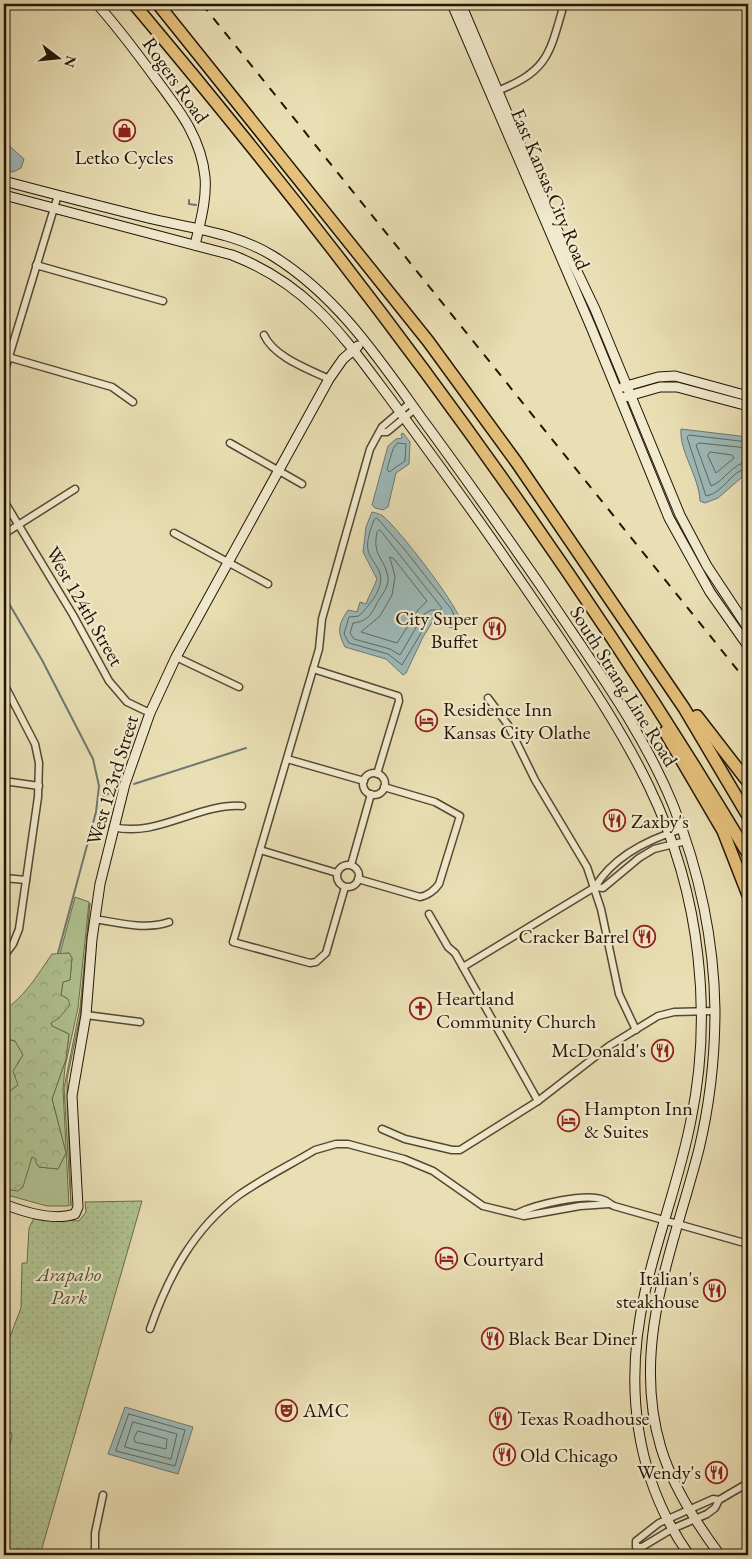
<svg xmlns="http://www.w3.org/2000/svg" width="752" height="1559" font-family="'EB Garamond',serif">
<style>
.grass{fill:#b1c392;stroke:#6a6c4b}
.forest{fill:url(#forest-crowns);stroke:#6a6c4b}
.park{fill:url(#park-dots);stroke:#6a6c4b}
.water{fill:#9dbab9;stroke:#6c7871}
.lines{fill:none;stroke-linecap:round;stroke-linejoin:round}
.shore{stroke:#60685e;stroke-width:1}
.stream{stroke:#6c7871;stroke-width:2}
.street-casing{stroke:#554830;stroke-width:9}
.secondary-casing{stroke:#231504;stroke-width:11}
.highway-casing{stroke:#231504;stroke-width:14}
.street{stroke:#f1eace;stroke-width:6}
.secondary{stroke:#f1eace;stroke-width:9}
.highway{stroke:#e5c07a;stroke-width:11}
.rail{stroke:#231504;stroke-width:2;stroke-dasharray:9 9;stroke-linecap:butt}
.labels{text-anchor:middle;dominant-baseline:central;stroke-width:4.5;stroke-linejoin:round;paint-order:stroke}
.street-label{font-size:20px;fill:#231504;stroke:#f1eace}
.poi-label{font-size:20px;fill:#231504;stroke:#f1eace;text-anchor:start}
.park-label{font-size:20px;font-style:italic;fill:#555236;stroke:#f1eace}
</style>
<defs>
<pattern id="forest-crowns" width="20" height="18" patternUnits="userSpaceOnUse" patternTransform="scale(1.25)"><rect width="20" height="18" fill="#b1c392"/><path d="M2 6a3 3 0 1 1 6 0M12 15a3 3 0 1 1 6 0" fill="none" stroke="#98a77c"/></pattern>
<pattern id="park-dots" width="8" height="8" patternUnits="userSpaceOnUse" patternTransform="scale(1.25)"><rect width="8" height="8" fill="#b1c392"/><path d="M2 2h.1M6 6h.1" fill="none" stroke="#98a77c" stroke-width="1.8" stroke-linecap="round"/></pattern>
</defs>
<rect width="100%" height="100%" fill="#eadfb4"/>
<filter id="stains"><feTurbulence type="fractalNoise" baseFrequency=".004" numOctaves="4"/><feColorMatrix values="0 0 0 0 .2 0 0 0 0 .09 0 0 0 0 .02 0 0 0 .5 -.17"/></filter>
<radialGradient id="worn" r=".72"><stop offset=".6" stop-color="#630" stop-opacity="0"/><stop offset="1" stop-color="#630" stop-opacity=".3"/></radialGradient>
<g class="grass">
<path d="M 75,897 L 89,902 L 78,1008 L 65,1067 L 63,1089 L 69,1206 L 47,1206 L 7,1195 L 4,1194 L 4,1186 L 11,1190 L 32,1157 L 36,1159 L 39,1167 L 58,1169 L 66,1153 L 52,1099 L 66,1059 L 69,1034 L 52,1026 L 51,1022 L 68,999 L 61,995 L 63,982 L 70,980 L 72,958 L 69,953 L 60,954 Z"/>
<path d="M 90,903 L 80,1017 L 67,1079 L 71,1206 L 64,1088 L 80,1008 Z"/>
<path d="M 4,1038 L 15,1041 L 24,1055 L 18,1062 L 18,1085 L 10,1091 L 4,1110 Z"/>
</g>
<path class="forest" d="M 69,953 L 72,958 L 70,980 L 63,982 L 61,995 L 68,999 L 70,1005 L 59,1018 L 51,1023 L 52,1026 L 69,1034 L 66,1059 L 52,1099 L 66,1153 L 58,1169 L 39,1167 L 36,1163 L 36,1159 L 32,1157 L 23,1187 L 18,1191 L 11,1190 L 4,1186 L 4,1110 L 10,1091 L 18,1085 L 13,1071 L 23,1055 L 15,1041 L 4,1038 L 4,1010 C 25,997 38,974 52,954 Z"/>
<path class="park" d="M 142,1201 L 40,1555 L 4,1555 L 4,1473 L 12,1435 L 4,1421 L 4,1352 L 21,1308 L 22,1263 L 27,1263 L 29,1228 L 34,1218 L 79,1221 L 86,1212 L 85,1202 Z"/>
<g class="water">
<path d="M 4,141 L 24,159 L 21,168 L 13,172 L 4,170 Z"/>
<path d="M 681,429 L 748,437 L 748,472 L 718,498 L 705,503 L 700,501 C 699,476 679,451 681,429 Z"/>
<path d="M 403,433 L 410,442 L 409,464 L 396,473 L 388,507 L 383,510 L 375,508 L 372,505 L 388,446 L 396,439 L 402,438 L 401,434 Z"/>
<path d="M 372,512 C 376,513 380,514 383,516 C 401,532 453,599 461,621 L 452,628 L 433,621 L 423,637 L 406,673 L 403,675 L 386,659 L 345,647 C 337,631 338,625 348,610 L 357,612 L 360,602 L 366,604 C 369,595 374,588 377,579 L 363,552 L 366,527 Z"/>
<path d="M 125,1407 L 193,1427 L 178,1474 L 108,1454 Z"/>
</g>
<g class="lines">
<g class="shore">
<path d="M 748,442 L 689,435 L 687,437 L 706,496 C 724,493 731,470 748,468"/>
<path d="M 398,443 L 406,444 L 405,461 L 389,472 L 387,469 L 393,449 Z"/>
<path d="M 748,448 L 699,443 L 696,445 L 711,486 C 725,481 732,463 748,462"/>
<path d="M 710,452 L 732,455 L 734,458 L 716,473 L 708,456 Z"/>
<path d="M 377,518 L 405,550 L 452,610 L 455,619 L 452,622 L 442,617 L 430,618 L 402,665 L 388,654 L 349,643 L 344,634 L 349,617 L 359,616 C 369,605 386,588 379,571 C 376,564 369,557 368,550 C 366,541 371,528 374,520 Z"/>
<path d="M 380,530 L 442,608 L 440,610 L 431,610 L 424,614 L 400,655 L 390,649 L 354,639 L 350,633 L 353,623 C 371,621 372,611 380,598 C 384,592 389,585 388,577 C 384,556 372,557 377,532 Z"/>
<path d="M 390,557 L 394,559 L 427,601 L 418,610 L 397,643 L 361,632 L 380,616 L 392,595 L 395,577 Z"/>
<path d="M 129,1414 L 185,1430 L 175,1466 L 116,1451 Z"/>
<path d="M 133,1422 L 177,1434 L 171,1459 L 125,1447 Z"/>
<path d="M 138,1431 L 167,1439 L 166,1449 L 135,1442 L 134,1439 Z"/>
</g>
<g class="stream">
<path d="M 189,200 L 189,204 L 196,205"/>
<path d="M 4,595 L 42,660 L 93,759 L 99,786 L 96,812 L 58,953"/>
<path d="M 134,784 L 246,748"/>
<path d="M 99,798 L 110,793"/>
</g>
<defs>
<g id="street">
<path d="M 495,92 C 548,71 549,56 564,4"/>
<path d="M 36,265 L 163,301"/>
<path d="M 264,335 C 274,357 308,369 329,379"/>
<path d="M 8,357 L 112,387 L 133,402"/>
<path d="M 4,373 L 58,195"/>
<path d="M 380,432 L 387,432 L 415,409"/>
<path d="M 230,443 L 302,484"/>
<path d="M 4,501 L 73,615 L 109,681 L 127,702 L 150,713"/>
<path d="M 174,533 L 268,584"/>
<path d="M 4,534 L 75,489"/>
<path d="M 176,657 L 239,687"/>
<path d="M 313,669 L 398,696 L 399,701 L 377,774"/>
<path d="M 4,684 L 35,744 L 39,763 L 38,797 L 19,929 L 13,944 L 4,956"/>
<path d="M 488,698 L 508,725 L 535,780 L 587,867 L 601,909 L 619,994 L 636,1030"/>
<path d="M 287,759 L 364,781"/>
<circle cx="374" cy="784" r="11"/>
<path d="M 4,781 L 39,786"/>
<path d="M 113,827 C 157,838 198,803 242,806"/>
<path d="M 260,850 L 337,873"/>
<path d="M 351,865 L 371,794"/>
<circle cx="348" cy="876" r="11"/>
<path d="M 4,878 L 26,880"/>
<path d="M 358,879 L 420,897 C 427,896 435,890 439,884 L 460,816 L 435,802 L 384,787"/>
<path d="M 345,887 L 326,953 L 316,962 L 310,963 L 233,942 L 319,649 L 322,619 L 370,449 L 382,427 L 410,403"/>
<path d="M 595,887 L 603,888 L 639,858 L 654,849 L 686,841"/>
<path d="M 429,914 L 448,947 L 455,953 L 538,1101"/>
<path d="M 95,919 C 118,923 147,930 169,922"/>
<path d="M 463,967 L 595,887 C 613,857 649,839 682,829"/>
<path d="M 86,1015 L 140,1022"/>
<path d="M 382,1129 L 405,1139 L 452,1150 L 460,1150 L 538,1101 L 609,1046 L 658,1016 L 674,1012 L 715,1011"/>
<path d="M 518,1213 C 535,1205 586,1192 604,1200 C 608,1201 609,1204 614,1206 L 748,1244"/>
<path d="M 150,1329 C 168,1277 193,1229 239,1195 C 263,1178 290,1165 315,1150 L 336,1144 L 348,1144 L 404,1159 L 433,1171 L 483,1206 L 524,1216 L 580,1206 L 609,1204"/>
<path d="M 719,1500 L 713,1499 L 659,1523 L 636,1541 L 636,1547 L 642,1547 L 672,1529 L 707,1514 L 715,1508 L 719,1500 L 748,1483"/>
<path d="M 95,1555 L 95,1533 L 103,1495"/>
</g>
<g id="secondary">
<path d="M 97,4 C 118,28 137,53 156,79 C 179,110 201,137 205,177 C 207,199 200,223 195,245"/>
<path d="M 452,4 L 591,327 L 669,518 L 710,592 L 748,646"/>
<path d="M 461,4 L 552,219 L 595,309 L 680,515 L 707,566 L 748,628"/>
<path d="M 4,181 C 52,194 100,206 148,218 C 190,228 236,233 273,256 C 339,297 381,362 425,423 C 467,480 507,537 547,595 C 592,663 642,729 673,805 C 699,870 714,940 715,1010 C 715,1056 710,1103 699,1149 C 674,1247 630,1345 661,1448 C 673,1487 696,1523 720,1555"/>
<path d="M 4,195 L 232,255 C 302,282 337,327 380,385 C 407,421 433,457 459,493 C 493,540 525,587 557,634 C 628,740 684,826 698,957 C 704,1011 702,1067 691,1120 C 680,1178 658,1234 645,1292 C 624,1384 634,1477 689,1555"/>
<path d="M 623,387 L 658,377 L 675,376 L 748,396"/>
<path d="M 625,397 L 660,387 L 677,387 L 748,406"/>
<path d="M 4,1204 C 24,1212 54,1221 75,1214 L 78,1207 L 72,1096 L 86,1015 L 92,939 L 100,884 L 125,784 L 150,713 L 176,657 L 329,379 L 343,359 L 358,346"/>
</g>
<g id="highway">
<path d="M 134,4 C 360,272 568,553 748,854"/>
<path d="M 158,4 L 428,341 L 517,463 L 684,708 L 748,816"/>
<path d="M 697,716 L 748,782"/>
<path d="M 665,732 L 723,831 L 748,895"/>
</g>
</defs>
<use href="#street" class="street-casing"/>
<use href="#secondary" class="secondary-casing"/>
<use href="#highway" class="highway-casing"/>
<use href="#street" class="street"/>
<use href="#secondary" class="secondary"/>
<use href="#highway" class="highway"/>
<path class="rail" d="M 202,4 L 748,683"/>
</g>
<defs>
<symbol id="shop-ring" viewBox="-11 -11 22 22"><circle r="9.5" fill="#f1eace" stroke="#8f2418" stroke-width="1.5"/><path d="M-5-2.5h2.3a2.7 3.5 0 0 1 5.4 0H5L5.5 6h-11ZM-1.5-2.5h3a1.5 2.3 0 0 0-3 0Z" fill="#8f2418"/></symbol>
<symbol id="restaurant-ring" viewBox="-11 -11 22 22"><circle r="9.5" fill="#f1eace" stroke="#8f2418" stroke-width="1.5"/><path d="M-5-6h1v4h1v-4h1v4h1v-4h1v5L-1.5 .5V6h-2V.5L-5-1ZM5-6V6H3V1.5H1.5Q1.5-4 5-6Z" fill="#8f2418"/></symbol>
<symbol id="hotel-ring" viewBox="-11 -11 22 22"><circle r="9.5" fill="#f1eace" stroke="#8f2418" stroke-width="1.5"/><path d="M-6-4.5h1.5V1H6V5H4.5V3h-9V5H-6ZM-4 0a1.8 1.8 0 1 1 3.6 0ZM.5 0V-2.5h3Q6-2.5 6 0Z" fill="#8f2418"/></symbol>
<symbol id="church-ring" viewBox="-11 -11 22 22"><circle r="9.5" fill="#f1eace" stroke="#8f2418" stroke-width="1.5"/><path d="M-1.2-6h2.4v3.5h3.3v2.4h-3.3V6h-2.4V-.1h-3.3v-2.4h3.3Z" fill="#8f2418"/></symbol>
<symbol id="theatre-ring" viewBox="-11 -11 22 22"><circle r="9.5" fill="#f1eace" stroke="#8f2418" stroke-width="1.5"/><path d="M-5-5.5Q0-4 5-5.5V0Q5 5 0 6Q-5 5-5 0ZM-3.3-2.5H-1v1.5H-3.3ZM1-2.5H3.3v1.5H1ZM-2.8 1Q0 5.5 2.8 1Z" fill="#8f2418"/></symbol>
</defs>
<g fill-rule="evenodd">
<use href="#shop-ring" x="112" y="118" width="25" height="25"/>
<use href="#restaurant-ring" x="482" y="616" width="25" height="25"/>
<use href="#hotel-ring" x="414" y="708" width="25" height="25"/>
<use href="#restaurant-ring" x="602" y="808" width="25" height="25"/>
<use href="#restaurant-ring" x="632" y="924" width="25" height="25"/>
<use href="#church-ring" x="408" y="996" width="25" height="25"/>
<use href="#restaurant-ring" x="650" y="1038" width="25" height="25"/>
<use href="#hotel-ring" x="556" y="1108" width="25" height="25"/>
<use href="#hotel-ring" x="434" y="1246" width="25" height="25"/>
<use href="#restaurant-ring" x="702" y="1278" width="25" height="25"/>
<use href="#restaurant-ring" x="480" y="1326" width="25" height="25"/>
<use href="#theatre-ring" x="274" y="1398" width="25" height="25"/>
<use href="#restaurant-ring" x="488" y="1406" width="25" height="25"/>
<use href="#restaurant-ring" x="492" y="1442" width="25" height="25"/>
<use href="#restaurant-ring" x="704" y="1460" width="25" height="25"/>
</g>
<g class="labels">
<g class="street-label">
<text transform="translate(176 80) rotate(55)">Rogers Road</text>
<text transform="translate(551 189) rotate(67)">East Kansas City Road</text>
<text transform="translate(85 606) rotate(60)">West 124th Street</text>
<text transform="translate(624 686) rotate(58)">South Strang Line Road</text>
<text transform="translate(112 780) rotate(-73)">West 123rd Street</text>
</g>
<g class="poi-label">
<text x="124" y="157" text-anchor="middle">Letko Cycles</text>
<text x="478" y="618" text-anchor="end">City Super<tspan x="478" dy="23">Buffet</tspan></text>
<text x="443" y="709">Residence Inn<tspan x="443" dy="23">Kansas City Olathe</tspan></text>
<text x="631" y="821">Zaxby's</text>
<text x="629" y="936" text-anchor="end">Cracker Barrel</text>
<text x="436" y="998">Heartland<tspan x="436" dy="23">Community Church</tspan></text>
<text x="646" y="1050" text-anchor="end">McDonald's</text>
<text x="584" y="1108">Hampton Inn<tspan x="584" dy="23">&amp; Suites</tspan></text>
<text x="463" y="1259">Courtyard</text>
<text x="699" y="1278" text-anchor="end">Italian's<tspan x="699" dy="23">steakhouse</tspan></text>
<text x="508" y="1338">Black Bear Diner</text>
<text x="303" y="1410">AMC</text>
<text x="517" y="1418">Texas Roadhouse</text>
<text x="520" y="1455">Old Chicago</text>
<text x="701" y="1472" text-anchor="end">Wendy's</text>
</g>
<g class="park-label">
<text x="69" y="1274">Arapaho<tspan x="69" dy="23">Park</tspan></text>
</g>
</g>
<rect width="752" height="1559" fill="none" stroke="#eadfb4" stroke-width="20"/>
<rect x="5" y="5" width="742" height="1549" fill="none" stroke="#231504" stroke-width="2.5"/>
<rect x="10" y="10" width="732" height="1539" fill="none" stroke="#231504"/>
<g transform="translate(58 58) rotate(106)" stroke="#f1eace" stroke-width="4" paint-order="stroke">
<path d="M0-4L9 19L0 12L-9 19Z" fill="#231504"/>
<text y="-8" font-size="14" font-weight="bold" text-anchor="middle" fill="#231504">N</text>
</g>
<rect width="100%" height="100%" filter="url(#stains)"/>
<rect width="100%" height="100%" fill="url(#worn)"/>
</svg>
